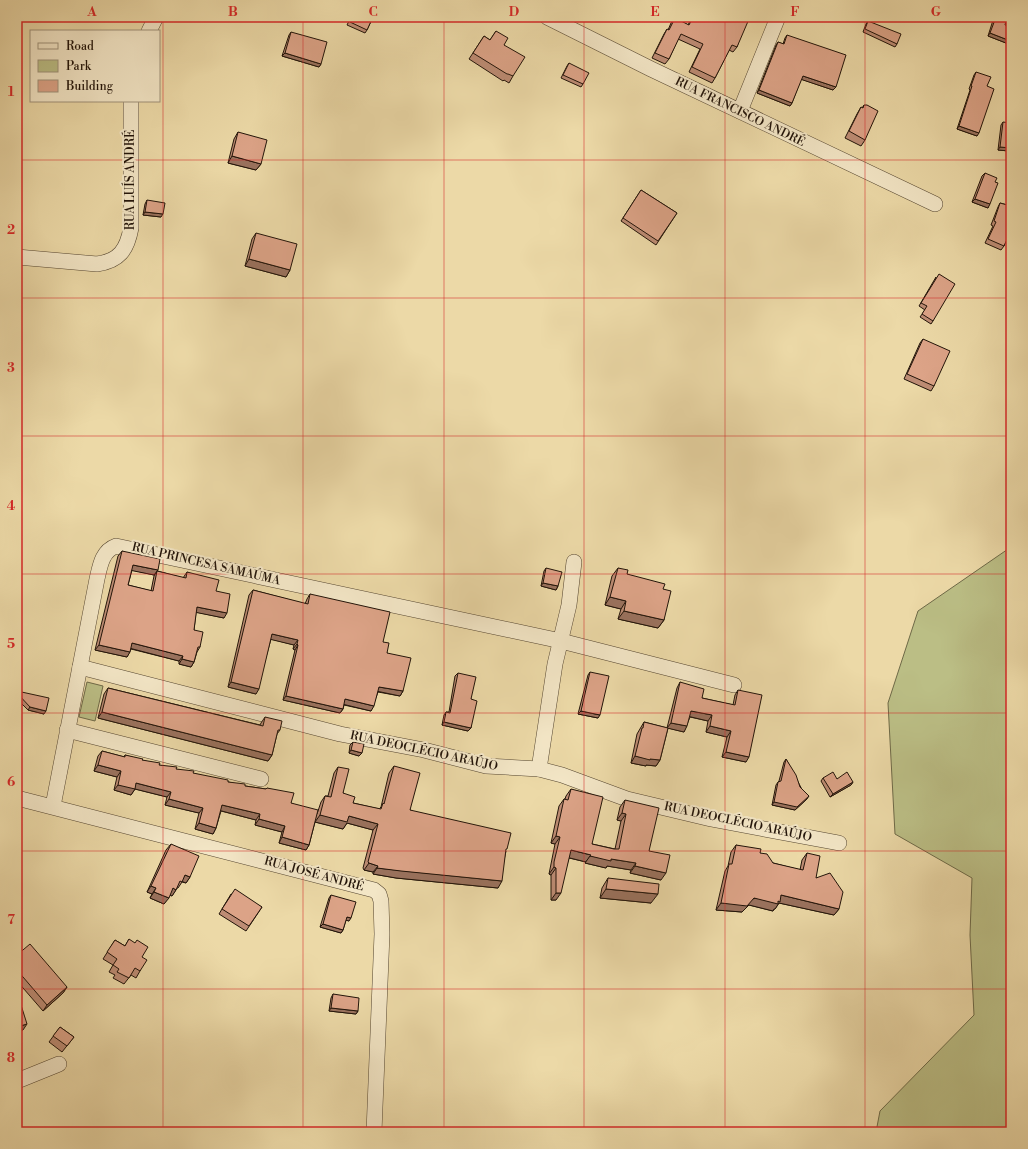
<svg xmlns="http://www.w3.org/2000/svg" width="1028" height="1149" font-family="'Libre Bodoni',serif">
<style>
.green{fill:#bbbe85;stroke:#6e6947}
.lines{fill:none;stroke-linecap:round;stroke-linejoin:round}
.minor-casing{stroke:#544530;stroke-width:16}
.minor{stroke:#f3e6c6;stroke-width:15}
.wall{fill:#bd8c74;stroke:#221409}
.shaded-wall{fill:#9a725e;stroke:#221409}
.building{fill:#dca387;stroke:#221409}
.grid{fill:none;stroke:#d62828;stroke-width:1;stroke-opacity:0.55}
.labels{text-anchor:middle;dominant-baseline:central;stroke-width:4;stroke-linejoin:round;paint-order:stroke}
.street-label{font-size:12px;fill:#221409;stroke:#f3e6c6}
.neatline{fill:none;stroke:#d62828;stroke-width:1.5}
.grid-label{font-size:13px;text-anchor:middle;font-weight:bold;fill:#d62828}
</style>
<rect width="100%" height="100%" fill="#ecd9a7"/>
<filter id="stains"><feTurbulence type="fractalNoise" baseFrequency=".005" numOctaves="4"/><feColorMatrix values="0 0 0 0 .2 0 0 0 0 .09 0 0 0 0 .02 0 0 0 .5 -.17"/></filter>
<radialGradient id="worn" r=".72"><stop offset=".6" stop-color="#630" stop-opacity="0"/><stop offset="1" stop-color="#630" stop-opacity=".3"/></radialGradient>
<g class="green">
<path d="M 1011,547 L 1011,1132 L 876,1132 L 880,1111 L 974,1015 L 970,935 L 972,878 L 895,834 L 888,703 L 918,611 Z"/>
<path d="M 87,682 L 103,686 L 95,721 L 79,717 Z"/>
</g>
<g class="lines">
<defs>
<g id="minor">
<path d="M 547,17 L 651,69 L 935,204"/>
<path d="M 149,31 L 156,17"/>
<path d="M 740,111 L 778,17"/>
<path d="M 17,257 L 97,264 C 119,261 127,250 131,228 L 131,101"/>
<path d="M 80,667 L 340,734 L 424,750 L 486,766 L 539,769 L 562,775 L 627,799 L 711,819 L 839,843"/>
<path d="M 67,730 L 261,779"/>
<path d="M 539,769 L 555,664 L 569,605 L 574,562"/>
<path d="M 17,798 L 374,890 L 379,894 L 381,901 L 382,934 L 374,1132"/>
<path d="M 53,806 L 97,579 C 100,566 102,551 116,546 L 561,641 L 734,685"/>
<path d="M 17,1081 L 59,1064"/>
</g>
</defs>
<use href="#minor" class="minor-casing"/>
<use href="#minor" class="minor"/>
</g>
<g class="wall">
<path d="M 351,17 L 373,17 L 367,30 L 365,33 L 347,25 Z"/>
<path d="M 692,17 L 746,17 L 737,47 L 733,52 L 729,50 L 715,78 L 712,83 L 689,72 L 700,49 L 678,39 L 669,59 L 665,64 L 652,58 L 664,34 L 667,29 L 668,30 L 671,23 L 675,18 L 688,25 Z"/>
<path d="M 994,17 L 1007,17 L 1005,25 L 1008,40 L 1006,43 L 988,36 Z"/>
<path d="M 868,21 L 897,44 L 895,47 L 863,32 L 866,24 Z"/>
<path d="M 496,31 L 504,45 L 513,76 L 509,83 L 504,80 L 503,81 L 469,59 L 484,36 L 490,40 Z"/>
<path d="M 291,32 L 321,64 L 319,67 L 282,56 L 289,35 Z"/>
<path d="M 787,35 L 836,87 L 833,90 L 801,79 L 792,103 L 790,106 L 757,93 L 776,45 L 778,42 L 783,44 L 785,38 Z"/>
<path d="M 569,63 L 583,84 L 581,87 L 561,78 L 567,66 Z"/>
<path d="M 976,72 L 987,86 L 977,136 L 957,129 L 970,90 L 969,89 L 974,75 Z"/>
<path d="M 864,105 L 865,140 L 861,146 L 845,138 L 857,114 L 861,107 L 862,108 Z"/>
<path d="M 1003,122 L 1011,148 L 1009,151 L 998,150 L 1001,125 Z"/>
<path d="M 238,132 L 261,164 L 256,170 L 228,163 L 234,139 Z"/>
<path d="M 985,173 L 995,182 L 988,208 L 972,202 L 982,176 Z"/>
<path d="M 641,190 L 677,213 L 656,245 L 621,221 Z"/>
<path d="M 147,200 L 161,217 L 143,215 L 145,204 Z"/>
<path d="M 1000,203 L 1011,206 L 1011,235 L 1009,234 L 1004,246 L 1001,250 L 985,243 L 993,226 L 991,225 L 998,207 Z"/>
<path d="M 256,233 L 290,270 L 286,277 L 245,266 L 252,239 Z"/>
<path d="M 936,277 L 933,321 L 931,324 L 920,317 L 925,310 L 919,306 Z"/>
<path d="M 923,339 L 934,386 L 931,391 L 904,379 L 920,343 Z"/>
<path d="M 122,551 L 158,570 L 154,575 L 132,570 L 128,585 L 151,591 L 154,576 L 157,571 L 183,578 L 187,572 L 216,591 L 224,618 L 196,612 L 194,630 L 200,647 L 197,652 L 194,662 L 191,667 L 179,664 L 179,661 L 131,649 L 127,657 L 95,650 L 118,556 Z"/>
<path d="M 546,568 L 558,586 L 556,590 L 541,586 L 544,571 Z"/>
<path d="M 618,568 L 627,574 L 663,589 L 664,620 L 658,628 L 618,619 L 621,609 L 605,605 L 612,576 Z"/>
<path d="M 253,590 L 305,604 L 307,599 L 310,594 L 383,642 L 387,653 L 403,691 L 400,696 L 378,692 L 371,711 L 344,705 L 343,709 L 340,713 L 283,700 L 295,650 L 293,649 L 294,645 L 271,639 L 256,694 L 228,687 L 249,595 Z"/>
<path d="M 590,672 L 598,718 L 578,714 L 588,675 Z"/>
<path d="M 458,673 L 471,699 L 471,728 L 468,731 L 442,725 L 444,715 L 446,712 L 449,712 L 455,676 Z"/>
<path d="M 680,682 L 702,698 L 733,705 L 735,695 L 738,690 L 746,762 L 722,757 L 727,737 L 706,732 L 708,721 L 690,717 L 684,732 L 668,728 L 660,760 L 656,766 L 646,765 L 646,766 L 631,763 L 637,734 L 644,722 L 667,728 L 677,688 Z"/>
<path d="M 108,688 L 260,725 L 261,723 L 265,717 L 280,730 L 277,734 L 272,755 L 268,761 L 98,718 L 104,694 Z"/>
<path d="M 17,691 L 44,714 L 28,710 L 17,699 Z"/>
<path d="M 353,742 L 362,753 L 359,756 L 349,753 L 350,745 Z"/>
<path d="M 102,751 L 124,757 L 125,755 L 159,765 L 245,786 L 266,789 L 267,788 L 291,803 L 317,814 L 321,802 L 325,796 L 328,796 L 334,773 L 338,767 L 343,793 L 353,803 L 379,809 L 381,807 L 389,773 L 394,766 L 410,810 L 506,851 L 498,888 L 396,878 L 373,874 L 373,872 L 364,870 L 363,868 L 373,830 L 347,823 L 343,829 L 315,822 L 309,845 L 306,850 L 279,843 L 282,832 L 255,825 L 256,820 L 221,811 L 216,828 L 213,834 L 195,829 L 199,813 L 165,805 L 167,797 L 135,789 L 131,795 L 114,790 L 117,777 L 94,771 L 98,756 Z"/>
<path d="M 786,759 L 807,799 L 795,810 L 772,805 L 776,785 L 778,782 L 779,781 L 784,762 Z"/>
<path d="M 823,778 L 837,779 L 853,782 L 851,785 L 830,797 L 821,781 Z"/>
<path d="M 571,789 L 592,844 L 615,849 L 621,821 L 617,820 L 620,807 L 625,800 L 649,851 L 661,880 L 630,873 L 631,870 L 607,866 L 606,868 L 585,863 L 586,862 L 569,858 L 556,900 L 551,900 L 551,875 L 549,874 L 555,844 L 551,843 L 559,806 L 564,799 L 565,799 L 566,796 Z"/>
<path d="M 171,844 L 190,877 L 186,883 L 182,882 L 178,888 L 177,888 L 172,896 L 170,895 L 164,904 L 150,898 L 152,894 L 147,892 L 166,850 Z"/>
<path d="M 736,845 L 760,853 L 773,863 L 800,870 L 802,860 L 807,853 L 816,878 L 839,909 L 834,915 L 779,903 L 775,909 L 774,909 L 773,911 L 749,905 L 742,912 L 716,910 L 725,871 L 728,866 L 731,852 Z"/>
<path d="M 608,878 L 651,903 L 600,898 L 602,888 Z"/>
<path d="M 231,894 L 262,907 L 246,931 L 219,914 Z"/>
<path d="M 331,895 L 349,921 L 346,920 L 343,930 L 341,933 L 320,927 L 329,898 Z"/>
<path d="M 129,939 L 142,957 L 140,971 L 136,978 L 131,975 L 124,984 L 113,978 L 115,975 L 109,972 L 113,965 L 103,959 L 115,940 L 125,946 Z"/>
<path d="M 17,955 L 67,987 L 63,993 L 43,1011 L 17,981 Z"/>
<path d="M 333,994 L 358,1011 L 356,1014 L 329,1011 L 331,998 Z"/>
<path d="M 60,1027 L 74,1037 L 62,1052 L 49,1042 Z"/>
</g>
<g class="shaded-wall">
<path d="M 990,33 L 1008,40 L 1006,43 L 988,36 Z"/>
<path d="M 285,53 L 321,64 L 319,67 L 282,56 Z"/>
<path d="M 803,76 L 836,87 L 833,90 L 800,79 Z"/>
<path d="M 759,90 L 792,103 L 790,106 L 757,93 Z"/>
<path d="M 959,126 L 979,133 L 977,136 L 957,129 Z"/>
<path d="M 1000,147 L 1011,148 L 1009,151 L 998,150 Z"/>
<path d="M 232,156 L 261,164 L 256,170 L 228,163 Z"/>
<path d="M 975,199 L 990,204 L 988,208 L 972,202 Z"/>
<path d="M 145,212 L 163,214 L 161,217 L 143,215 Z"/>
<path d="M 249,259 L 290,270 L 286,277 L 245,266 Z"/>
<path d="M 133,565 L 158,570 L 154,575 L 129,570 Z"/>
<path d="M 543,583 L 558,586 L 556,590 L 541,586 Z"/>
<path d="M 610,597 L 626,601 L 621,609 L 605,605 Z"/>
<path d="M 197,607 L 227,613 L 224,618 L 194,612 Z"/>
<path d="M 624,611 L 664,620 L 658,628 L 618,619 Z"/>
<path d="M 272,634 L 298,640 L 294,645 L 269,639 Z"/>
<path d="M 132,643 L 183,656 L 179,661 L 129,648 Z"/>
<path d="M 297,644 L 298,645 L 295,650 L 293,649 Z"/>
<path d="M 99,645 L 130,652 L 127,657 L 95,650 Z"/>
<path d="M 182,659 L 194,662 L 191,667 L 179,664 Z"/>
<path d="M 231,682 L 259,689 L 256,694 L 228,687 Z"/>
<path d="M 379,687 L 403,691 L 400,696 L 376,691 Z"/>
<path d="M 286,696 L 343,709 L 340,713 L 283,700 Z"/>
<path d="M 345,699 L 374,706 L 371,711 L 342,704 Z"/>
<path d="M 30,707 L 46,711 L 44,714 L 28,710 Z"/>
<path d="M 581,711 L 600,715 L 598,718 L 578,714 Z"/>
<path d="M 691,711 L 712,715 L 708,721 L 687,716 Z"/>
<path d="M 102,712 L 272,755 L 268,761 L 98,718 Z"/>
<path d="M 444,722 L 471,728 L 468,731 L 442,725 Z"/>
<path d="M 671,723 L 687,726 L 684,732 L 667,728 Z"/>
<path d="M 710,726 L 731,731 L 727,737 L 706,732 Z"/>
<path d="M 351,750 L 362,753 L 359,756 L 349,753 Z"/>
<path d="M 726,752 L 749,757 L 746,762 L 722,757 Z"/>
<path d="M 635,756 L 650,759 L 660,760 L 656,766 L 646,765 L 646,766 L 631,763 Z"/>
<path d="M 98,765 L 121,771 L 117,777 L 94,771 Z"/>
<path d="M 853,782 L 851,785 L 830,797 L 833,794 Z"/>
<path d="M 136,783 L 171,792 L 167,797 L 135,789 L 131,795 L 114,790 L 118,785 Z"/>
<path d="M 809,796 L 807,799 L 795,810 L 772,805 L 774,802 Z"/>
<path d="M 169,799 L 203,808 L 199,813 L 165,805 Z"/>
<path d="M 222,805 L 260,814 L 256,820 L 218,810 Z"/>
<path d="M 622,813 L 626,814 L 621,821 L 617,820 Z"/>
<path d="M 320,815 L 349,816 L 378,824 L 373,830 L 347,823 L 343,829 L 315,822 Z"/>
<path d="M 259,819 L 285,826 L 282,832 L 255,825 Z"/>
<path d="M 199,823 L 216,828 L 213,834 L 195,829 Z"/>
<path d="M 556,836 L 560,837 L 555,844 L 551,843 Z"/>
<path d="M 282,837 L 309,845 L 306,850 L 279,843 Z"/>
<path d="M 571,850 L 591,855 L 586,862 L 566,857 Z"/>
<path d="M 590,856 L 611,859 L 636,863 L 631,870 L 607,866 L 606,868 L 585,863 Z"/>
<path d="M 369,863 L 378,866 L 373,872 L 364,870 Z"/>
<path d="M 635,866 L 666,873 L 661,880 L 630,873 Z"/>
<path d="M 554,867 L 556,868 L 551,875 L 549,874 Z"/>
<path d="M 377,868 L 502,881 L 498,888 L 396,878 L 373,874 Z"/>
<path d="M 185,875 L 190,877 L 186,883 L 181,881 Z"/>
<path d="M 151,886 L 156,888 L 152,894 L 147,892 Z"/>
<path d="M 173,888 L 176,890 L 172,896 L 168,894 Z"/>
<path d="M 606,889 L 658,894 L 651,903 L 600,898 Z"/>
<path d="M 154,892 L 169,898 L 164,904 L 150,898 Z"/>
<path d="M 556,893 L 561,893 L 556,900 L 551,900 Z"/>
<path d="M 781,895 L 839,909 L 834,915 L 779,903 L 775,909 L 774,909 L 773,911 L 749,905 L 742,912 L 716,910 L 721,903 Z"/>
<path d="M 347,917 L 351,918 L 349,921 L 345,920 Z"/>
<path d="M 323,924 L 343,930 L 341,933 L 320,927 Z"/>
<path d="M 67,987 L 63,993 L 43,1011 L 47,1005 Z"/>
<path d="M 331,1008 L 358,1011 L 356,1014 L 329,1011 Z"/>
<path d="M 27,1024 L 23,1030 L 17,1032 L 17,1027 Z"/>
</g>
<g class="building">
<path d="M 352,17 L 373,17 L 367,30 L 350,22 Z"/>
<path d="M 693,17 L 746,17 L 749,19 L 737,47 L 732,45 L 715,78 L 692,67 L 703,44 L 681,34 L 669,59 L 655,53 L 667,29 L 669,30 L 675,18 L 689,25 Z"/>
<path d="M 996,17 L 1007,17 L 1005,25 L 1011,27 L 1011,32 L 1008,40 L 990,33 Z"/>
<path d="M 868,21 L 901,34 L 897,44 L 865,29 Z"/>
<path d="M 496,31 L 508,38 L 504,45 L 525,57 L 513,76 L 508,74 L 507,74 L 473,53 L 484,36 L 490,40 Z"/>
<path d="M 291,32 L 327,42 L 321,64 L 285,53 Z"/>
<path d="M 787,35 L 846,55 L 836,87 L 803,76 L 792,103 L 759,90 L 778,42 L 784,44 Z"/>
<path d="M 569,63 L 589,73 L 583,84 L 563,75 Z"/>
<path d="M 976,72 L 991,77 L 987,86 L 994,89 L 979,133 L 959,126 L 972,86 L 971,86 Z"/>
<path d="M 864,105 L 867,105 L 878,111 L 865,140 L 849,131 L 861,107 L 863,108 Z"/>
<path d="M 1003,122 L 1011,123 L 1011,148 L 1000,147 Z"/>
<path d="M 238,132 L 267,140 L 261,164 L 232,156 Z"/>
<path d="M 985,173 L 997,178 L 995,182 L 998,183 L 990,204 L 975,199 Z"/>
<path d="M 641,190 L 677,213 L 658,241 L 623,218 Z"/>
<path d="M 147,200 L 165,203 L 163,214 L 145,212 Z"/>
<path d="M 1000,203 L 1011,206 L 1011,230 L 1004,246 L 988,239 L 996,222 L 994,221 Z"/>
<path d="M 256,233 L 297,244 L 290,270 L 249,259 Z"/>
<path d="M 939,274 L 955,284 L 933,321 L 922,314 L 927,306 L 921,303 Z"/>
<path d="M 923,339 L 950,351 L 934,386 L 907,374 Z"/>
<path d="M 122,551 L 160,559 L 158,570 L 133,565 L 128,585 L 153,591 L 157,571 L 186,578 L 187,572 L 219,580 L 216,591 L 230,594 L 227,613 L 197,607 L 194,630 L 203,632 L 200,647 L 198,647 L 194,662 L 182,659 L 183,656 L 132,643 L 130,652 L 99,645 Z"/>
<path d="M 546,568 L 562,572 L 558,586 L 543,583 Z"/>
<path d="M 618,568 L 628,570 L 627,574 L 665,584 L 663,589 L 671,591 L 664,620 L 624,611 L 626,601 L 610,597 Z"/>
<path d="M 253,590 L 308,604 L 310,594 L 390,612 L 383,642 L 389,643 L 387,653 L 411,658 L 403,691 L 379,687 L 374,706 L 345,699 L 343,709 L 286,696 L 298,645 L 297,644 L 298,640 L 272,634 L 259,689 L 231,682 Z"/>
<path d="M 590,672 L 609,676 L 600,715 L 581,711 Z"/>
<path d="M 458,673 L 476,677 L 471,699 L 477,701 L 471,728 L 444,722 L 446,712 L 450,713 Z"/>
<path d="M 680,682 L 704,689 L 702,698 L 735,705 L 738,690 L 762,695 L 749,757 L 726,752 L 731,731 L 710,726 L 712,715 L 691,711 L 687,726 L 671,723 Z"/>
<path d="M 108,688 L 263,726 L 265,717 L 282,721 L 280,730 L 278,730 L 272,755 L 102,712 Z"/>
<path d="M 17,691 L 49,698 L 46,711 L 30,707 L 17,693 Z"/>
<path d="M 644,722 L 668,728 L 660,760 L 650,759 L 650,760 L 635,756 L 642,728 L 643,728 Z"/>
<path d="M 353,742 L 364,744 L 362,753 L 351,750 Z"/>
<path d="M 102,751 L 125,757 L 125,755 L 143,759 L 142,760 L 160,763 L 159,765 L 177,767 L 176,769 L 194,771 L 193,773 L 228,780 L 228,782 L 245,784 L 245,786 L 266,789 L 267,788 L 294,793 L 291,803 L 318,810 L 309,845 L 282,837 L 285,826 L 259,819 L 260,814 L 222,805 L 216,828 L 199,823 L 203,808 L 169,799 L 171,792 L 136,783 L 135,789 L 118,785 L 121,771 L 98,765 Z"/>
<path d="M 786,759 L 796,775 L 800,787 L 809,796 L 797,807 L 774,802 L 778,782 L 781,781 Z"/>
<path d="M 394,766 L 420,773 L 410,810 L 511,833 L 507,849 L 506,849 L 502,881 L 401,871 L 377,868 L 378,866 L 369,863 L 368,862 L 378,824 L 349,816 L 347,822 L 320,815 L 325,796 L 331,797 L 338,767 L 349,769 L 343,793 L 355,797 L 353,803 L 381,809 L 383,803 L 384,804 Z"/>
<path d="M 833,772 L 837,779 L 847,772 L 853,782 L 833,794 L 823,778 Z"/>
<path d="M 571,789 L 603,797 L 592,844 L 614,849 L 619,849 L 626,814 L 622,813 L 625,800 L 659,808 L 649,851 L 670,855 L 666,873 L 635,866 L 636,863 L 611,859 L 611,861 L 590,856 L 591,855 L 571,850 L 561,893 L 556,893 L 556,868 L 554,867 L 554,862 L 560,837 L 556,836 L 564,799 L 568,800 Z"/>
<path d="M 171,844 L 199,856 L 190,877 L 185,875 L 182,882 L 180,881 L 176,890 L 173,888 L 169,898 L 154,892 L 156,888 L 151,886 Z"/>
<path d="M 736,845 L 761,849 L 760,853 L 767,854 L 773,863 L 803,870 L 807,853 L 820,856 L 816,878 L 830,873 L 843,892 L 839,909 L 781,895 L 780,902 L 778,901 L 778,904 L 754,898 L 747,906 L 721,903 L 729,864 L 732,864 Z"/>
<path d="M 608,878 L 659,884 L 658,894 L 606,889 Z"/>
<path d="M 235,889 L 262,907 L 249,926 L 222,909 Z"/>
<path d="M 331,895 L 356,902 L 351,918 L 347,917 L 343,930 L 323,924 Z"/>
<path d="M 129,939 L 135,943 L 137,940 L 148,947 L 142,957 L 147,960 L 140,971 L 135,968 L 129,978 L 117,972 L 119,969 L 113,965 L 117,959 L 107,952 L 115,940 L 125,946 Z"/>
<path d="M 30,944 L 67,987 L 47,1005 L 17,970 L 17,955 Z"/>
<path d="M 333,994 L 359,998 L 358,1011 L 331,1008 Z"/>
<path d="M 21,1005 L 27,1024 L 17,1027 L 17,1007 Z"/>
<path d="M 60,1027 L 74,1037 L 67,1046 L 53,1036 Z"/>
</g>
<path class="grid" d="M 163,17 L 163,1132M 303,17 L 303,1132M 444,17 L 444,1132M 584,17 L 584,1132M 725,17 L 725,1132M 865,17 L 865,1132M 17,160 L 1011,160M 17,298 L 1011,298M 17,436 L 1011,436M 17,574 L 1011,574M 17,713 L 1011,713M 17,851 L 1011,851M 17,989 L 1011,989"/>
<g class="labels">
<g class="street-label">
<text transform="translate(740 112) rotate(26)">RUA FRANCISCO ANDRÉ</text>
<text transform="translate(130 180) rotate(-90)">RUA LUÍS ANDRÉ</text>
<text transform="translate(206 564) rotate(13)">RUA PRINCESA SAMAÚMA</text>
<text transform="translate(424 751) rotate(12)">RUA DEOCLÉCIO ARAÚJO</text>
<text transform="translate(738 822) rotate(12)">RUA DEOCLÉCIO ARAÚJO</text>
<text transform="translate(314 874) rotate(15)">RUA JOSÉ ANDRÉ</text>
</g>
</g>
<rect width="1028" height="1149" fill="none" stroke="#ecd9a7" stroke-width="44"/>
<rect x="30" y="30" width="130" height="72" fill="#f3e6c6" stroke="#9f927a"/>
<rect x="38" y="43" width="20" height="6" fill="#f3e6c6" stroke="#9f927a"/>
<text x="66" y="50" font-size="12" fill="#221409">Road</text>
<rect x="38" y="60" width="20" height="12" fill="#bbbe85" stroke="#9f927a"/>
<text x="66" y="70" font-size="12" fill="#221409">Park</text>
<rect x="38" y="80" width="20" height="12" fill="#dca387" stroke="#9f927a"/>
<text x="66" y="90" font-size="12" fill="#221409">Building</text>
<rect x="22" y="22" width="984" height="1105" class="neatline"/>
<g class="grid-label">
<text x="92" y="16">A</text>
<text x="233" y="16">B</text>
<text x="373" y="16">C</text>
<text x="514" y="16">D</text>
<text x="655" y="16">E</text>
<text x="795" y="16">F</text>
<text x="936" y="16">G</text>
<text x="11" y="96">1</text>
<text x="11" y="234">2</text>
<text x="11" y="372">3</text>
<text x="11" y="510">4</text>
<text x="11" y="648">5</text>
<text x="11" y="786">6</text>
<text x="11" y="924">7</text>
<text x="11" y="1062">8</text>
</g>
<rect width="100%" height="100%" filter="url(#stains)"/>
<rect width="100%" height="100%" fill="url(#worn)"/>
</svg>
